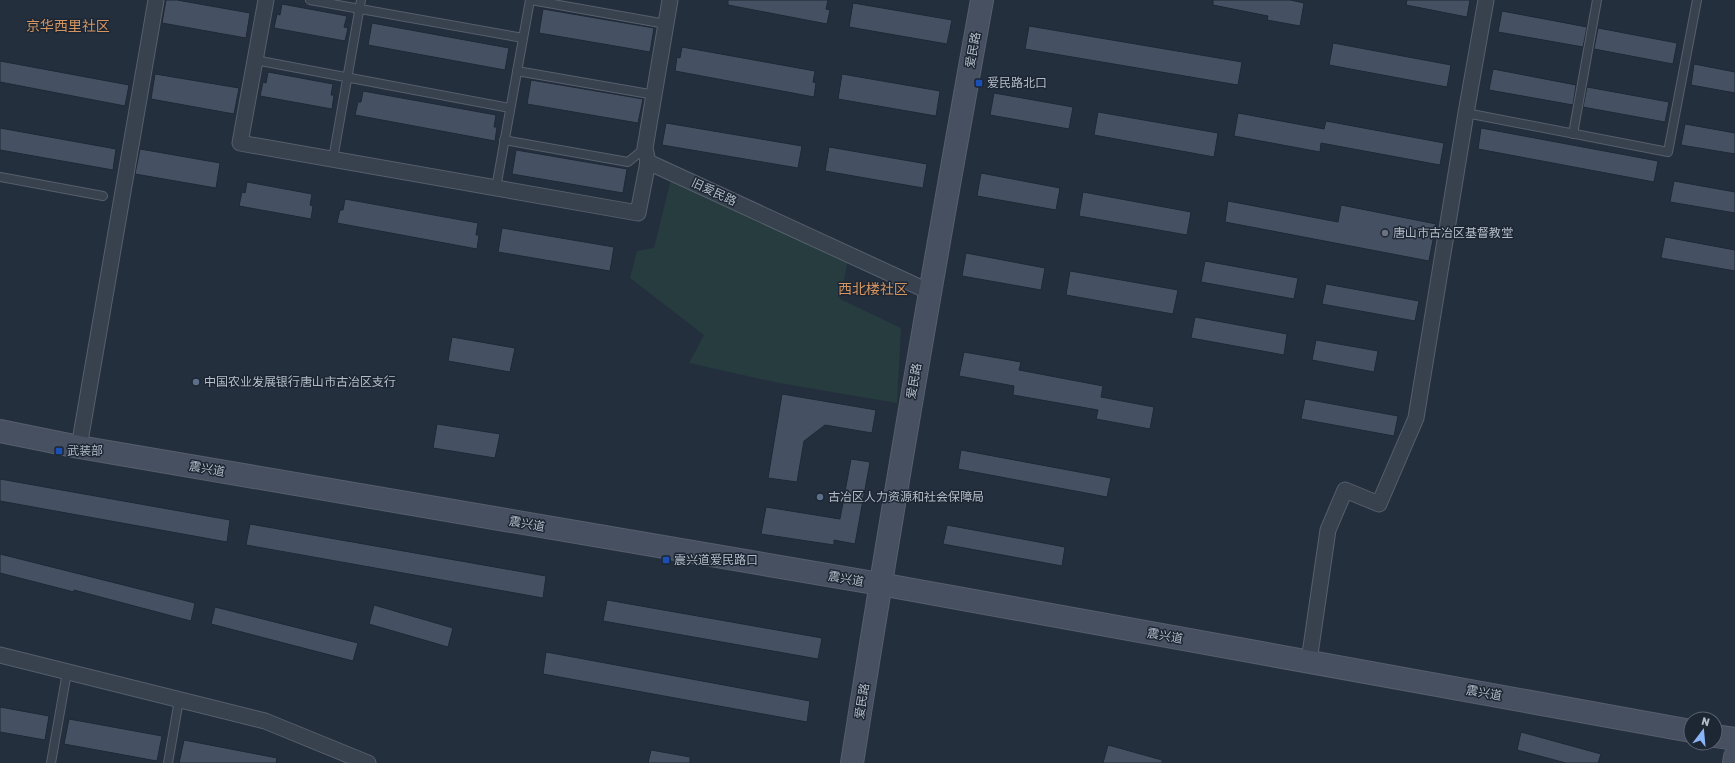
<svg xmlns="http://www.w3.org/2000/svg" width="1735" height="763" font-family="Rubik,'Noto Sans SC',sans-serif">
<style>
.green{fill:#263c3f}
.building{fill:#455162;stroke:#1f2835}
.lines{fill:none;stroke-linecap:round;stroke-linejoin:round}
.lane-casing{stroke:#565f6c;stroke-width:10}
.street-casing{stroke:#565f6c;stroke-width:17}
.secondary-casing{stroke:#565f6c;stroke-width:24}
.lane{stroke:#38414e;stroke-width:8}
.street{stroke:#38414e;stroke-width:15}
.secondary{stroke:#465061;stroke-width:22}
.transit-dot{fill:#1a4fb4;stroke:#1d2633;stroke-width:1.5}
.worship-dot{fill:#6b7280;stroke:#1d2633;stroke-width:1.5}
.service-dot{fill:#5c6f8a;stroke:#1d2633;stroke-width:1.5}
.labels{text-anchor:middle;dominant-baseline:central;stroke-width:3;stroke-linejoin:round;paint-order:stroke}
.street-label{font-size:12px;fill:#b4bcc9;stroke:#1d2633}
.poi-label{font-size:12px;fill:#b4bcc9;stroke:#1d2633;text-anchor:start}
.quarter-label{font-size:14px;fill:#d59563;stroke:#1d2633}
</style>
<rect width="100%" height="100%" fill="#242f3e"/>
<path class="green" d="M 672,175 L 849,255 L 840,299 L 901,328 L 897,403 L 779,383 L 689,363 L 704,335 L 630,278 L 637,251 L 654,248 Z"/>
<g class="building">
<path d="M 166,0 L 177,0 L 250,13 L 246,38 L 162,23 Z"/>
<path d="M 728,0 L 828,0 L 826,9 L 830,10 L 827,24 L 728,5 Z"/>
<path d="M 1213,0 L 1290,0 L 1304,3 L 1300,26 L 1267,20 L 1268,16 L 1213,5 Z"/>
<path d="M 1407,0 L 1470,0 L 1467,17 L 1406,5 Z"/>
<path d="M 853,3 L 952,20 L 947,44 L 849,27 Z"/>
<path d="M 282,4 L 347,16 L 344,27 L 348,28 L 345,41 L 274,28 L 277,14 L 280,15 Z"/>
<path d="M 543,9 L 654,28 L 650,52 L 539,33 Z"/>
<path d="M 1502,11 L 1587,27 L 1583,47 L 1498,32 Z"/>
<path d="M 372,23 L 509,48 L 505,70 L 368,45 Z"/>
<path d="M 1029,26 L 1242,62 L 1238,85 L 1025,49 Z"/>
<path d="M 1598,28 L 1677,43 L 1673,64 L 1594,49 Z"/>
<path d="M 1333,43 L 1451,65 L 1447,87 L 1329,65 Z"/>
<path d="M 682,47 L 815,71 L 813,82 L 816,83 L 814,97 L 675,71 L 677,57 L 680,58 Z"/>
<path d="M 0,61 L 129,85 L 125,106 L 0,82 Z"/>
<path d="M 1694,64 L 1735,72 L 1735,93 L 1691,85 Z"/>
<path d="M 1493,69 L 1576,85 L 1573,105 L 1489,90 Z"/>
<path d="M 268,72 L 333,84 L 331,95 L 334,95 L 332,109 L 260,96 L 263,82 L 266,83 Z"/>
<path d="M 155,74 L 239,88 L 234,114 L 151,99 Z"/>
<path d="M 842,74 L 940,91 L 936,116 L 838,99 Z"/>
<path d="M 531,80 L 643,99 L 638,123 L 527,104 Z"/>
<path d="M 1587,87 L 1669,102 L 1665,122 L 1583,107 Z"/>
<path d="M 363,91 L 496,115 L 494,127 L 497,127 L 495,141 L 355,115 L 358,102 L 361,102 Z"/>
<path d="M 994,93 L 1073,107 L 1069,129 L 990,115 Z"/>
<path d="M 1098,112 L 1218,133 L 1214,157 L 1094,135 Z"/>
<path d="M 1238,113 L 1324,129 L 1326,121 L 1444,143 L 1440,165 L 1321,143 L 1320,152 L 1234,136 Z"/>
<path d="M 666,123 L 802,146 L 798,168 L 662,145 Z"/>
<path d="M 1685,124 L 1735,133 L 1735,154 L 1681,145 Z"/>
<path d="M 0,128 L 116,149 L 113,170 L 0,150 Z"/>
<path d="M 1481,128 L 1658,161 L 1654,182 L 1478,149 Z"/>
<path d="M 829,147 L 927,164 L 923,188 L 825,171 Z"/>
<path d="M 140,149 L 220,163 L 216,188 L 135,174 Z"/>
<path d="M 516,150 L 627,169 L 623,193 L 512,174 Z"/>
<path d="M 981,173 L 1060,188 L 1056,210 L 977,196 Z"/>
<path d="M 1674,181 L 1735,192 L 1735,213 L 1670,202 Z"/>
<path d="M 247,182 L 312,194 L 310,205 L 313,206 L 311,219 L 239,206 L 242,192 L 245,193 Z"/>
<path d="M 1083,192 L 1191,212 L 1187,235 L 1079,216 Z"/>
<path d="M 345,199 L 478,223 L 476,235 L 479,235 L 477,249 L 337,223 L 340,210 L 343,210 Z"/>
<path d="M 1228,201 L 1338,222 L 1341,205 L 1436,224 L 1429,261 L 1225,222 Z"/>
<path d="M 502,228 L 614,247 L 610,271 L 498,252 Z"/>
<path d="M 1665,237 L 1735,250 L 1735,271 L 1661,258 Z"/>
<path d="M 966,253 L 1045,268 L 1041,290 L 962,276 Z"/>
<path d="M 1205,261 L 1298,278 L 1294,299 L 1201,282 Z"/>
<path d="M 1070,271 L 1178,290 L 1173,314 L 1066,295 Z"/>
<path d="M 1326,284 L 1419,301 L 1415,321 L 1322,304 Z"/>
<path d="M 1195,317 L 1287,334 L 1284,355 L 1191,338 Z"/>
<path d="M 452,337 L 515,348 L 510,372 L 448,361 Z"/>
<path d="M 1316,340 L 1378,351 L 1374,372 L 1312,360 Z"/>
<path d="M 964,352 L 1021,362 L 1019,370 L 1103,386 L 1101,397 L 1154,407 L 1150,429 L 1096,419 L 1098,410 L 1013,395 L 1014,386 L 959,376 Z"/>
<path d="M 782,394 L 876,410 L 872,433 L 825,425 L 804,441 L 797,482 L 768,478 Z"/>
<path d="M 1305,399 L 1398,416 L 1394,436 L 1301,419 Z"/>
<path d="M 437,424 L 500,434 L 495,458 L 433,448 Z"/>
<path d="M 961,450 L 1111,478 L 1107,497 L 958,469 Z"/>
<path d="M 851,459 L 870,462 L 855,544 L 834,540 L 834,545 L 761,534 L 766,507 L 840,519 Z"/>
<path d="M 0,479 L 230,520 L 227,542 L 0,501 Z"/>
<path d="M 250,524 L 546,576 L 543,598 L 246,545 Z"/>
<path d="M 947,525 L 1065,547 L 1062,566 L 943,544 Z"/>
<path d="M 0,554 L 195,603 L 191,621 L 74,590 L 74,592 L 0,573 Z"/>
<path d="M 607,600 L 822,638 L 818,659 L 603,621 Z"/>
<path d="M 374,605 L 453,628 L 448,647 L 369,624 Z"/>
<path d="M 215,607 L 358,643 L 353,661 L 211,624 Z"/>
<path d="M 546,652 L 810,701 L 807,722 L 543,674 Z"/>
<path d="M 0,707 L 49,716 L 45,740 L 0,732 Z"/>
<path d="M 69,719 L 162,736 L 157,761 L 64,744 Z"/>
<path d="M 1521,732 L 1601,754 L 1598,763 L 1566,763 L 1517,750 Z"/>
<path d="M 184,740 L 277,758 L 276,763 L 179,763 Z"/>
<path d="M 1108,745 L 1162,760 L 1162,763 L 1103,763 Z"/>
<path d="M 651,750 L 690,757 L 690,763 L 648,763 Z"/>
</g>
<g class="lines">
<defs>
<g id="lane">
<path d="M 310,0 L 523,38"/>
<path d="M 531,0 L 666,24"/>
<path d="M 255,60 L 510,108"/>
<path d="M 517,71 L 655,95"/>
<path d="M 1466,113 L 1668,152 L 1697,0"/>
<path d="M 1573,134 L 1597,0"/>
<path d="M 504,140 L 628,162 L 645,148"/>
<path d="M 333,159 L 361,0"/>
<path d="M 0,177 L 103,196"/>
<path d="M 496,188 L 530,0"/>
<path d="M 51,763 L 67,672"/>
<path d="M 168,763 L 179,700"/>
</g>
<g id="street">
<path d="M 266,0 L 240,143 L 638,213 L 648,162"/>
<path d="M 670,0 L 645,148 L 648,162 L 930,292"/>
<path d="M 79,447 L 156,0"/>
<path d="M 0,655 L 265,721 L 368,763"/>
<path d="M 1309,661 L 1328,530 L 1345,490 L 1379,504 L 1416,418 L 1466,113 L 1486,0"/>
</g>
<g id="secondary">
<path d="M 0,431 L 79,447 L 880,584 L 1691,731"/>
<path d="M 1715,736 L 1735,739"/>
<path d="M 852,763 C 892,508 936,254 982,0"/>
<path d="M 1734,763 L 1735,757"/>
</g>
</defs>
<use href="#lane" class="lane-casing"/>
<use href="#street" class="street-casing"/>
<use href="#secondary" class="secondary-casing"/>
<use href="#lane" class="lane"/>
<use href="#street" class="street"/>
<use href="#secondary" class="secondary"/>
</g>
<g class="transit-dot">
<rect x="975" y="79" width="8" height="8" rx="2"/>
<rect x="55" y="447" width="8" height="8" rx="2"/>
<rect x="662" y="556" width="8" height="8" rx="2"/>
</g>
<circle class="worship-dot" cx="1385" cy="233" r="4"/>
<g class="service-dot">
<circle cx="196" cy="382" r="4"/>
<circle cx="820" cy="497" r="4"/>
</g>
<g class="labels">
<g class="street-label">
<text transform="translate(973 50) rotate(-80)">爱民路</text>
<text transform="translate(714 192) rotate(25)">旧爱民路</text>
<text transform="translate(914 381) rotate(-80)">爱民路</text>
<text transform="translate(207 469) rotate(10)">震兴道</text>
<text transform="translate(527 524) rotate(10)">震兴道</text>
<text transform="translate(846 579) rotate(10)">震兴道</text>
<text transform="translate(1165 636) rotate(10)">震兴道</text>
<text transform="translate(1484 693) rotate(10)">震兴道</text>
<text transform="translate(862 701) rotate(-81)">爱民路</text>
</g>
<g class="poi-label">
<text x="987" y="83">爱民路北口</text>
<text x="1393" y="233">唐山市古冶区基督教堂</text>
<text x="204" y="382">中国农业发展银行唐山市古冶区支行</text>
<text x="67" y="451">武装部</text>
<text x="828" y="497">古冶区人力资源和社会保障局</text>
<text x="674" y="560">震兴道爱民路口</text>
</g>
<g class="quarter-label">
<text x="68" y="26">京华西里社区</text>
<text x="873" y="289">西北楼社区</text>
</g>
</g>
<g transform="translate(1703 731) rotate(16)"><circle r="19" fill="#1d2633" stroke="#59626f"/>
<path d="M0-3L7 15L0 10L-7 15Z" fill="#8ab4f8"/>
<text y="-6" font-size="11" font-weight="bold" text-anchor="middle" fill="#b4bcc9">N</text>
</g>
</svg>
